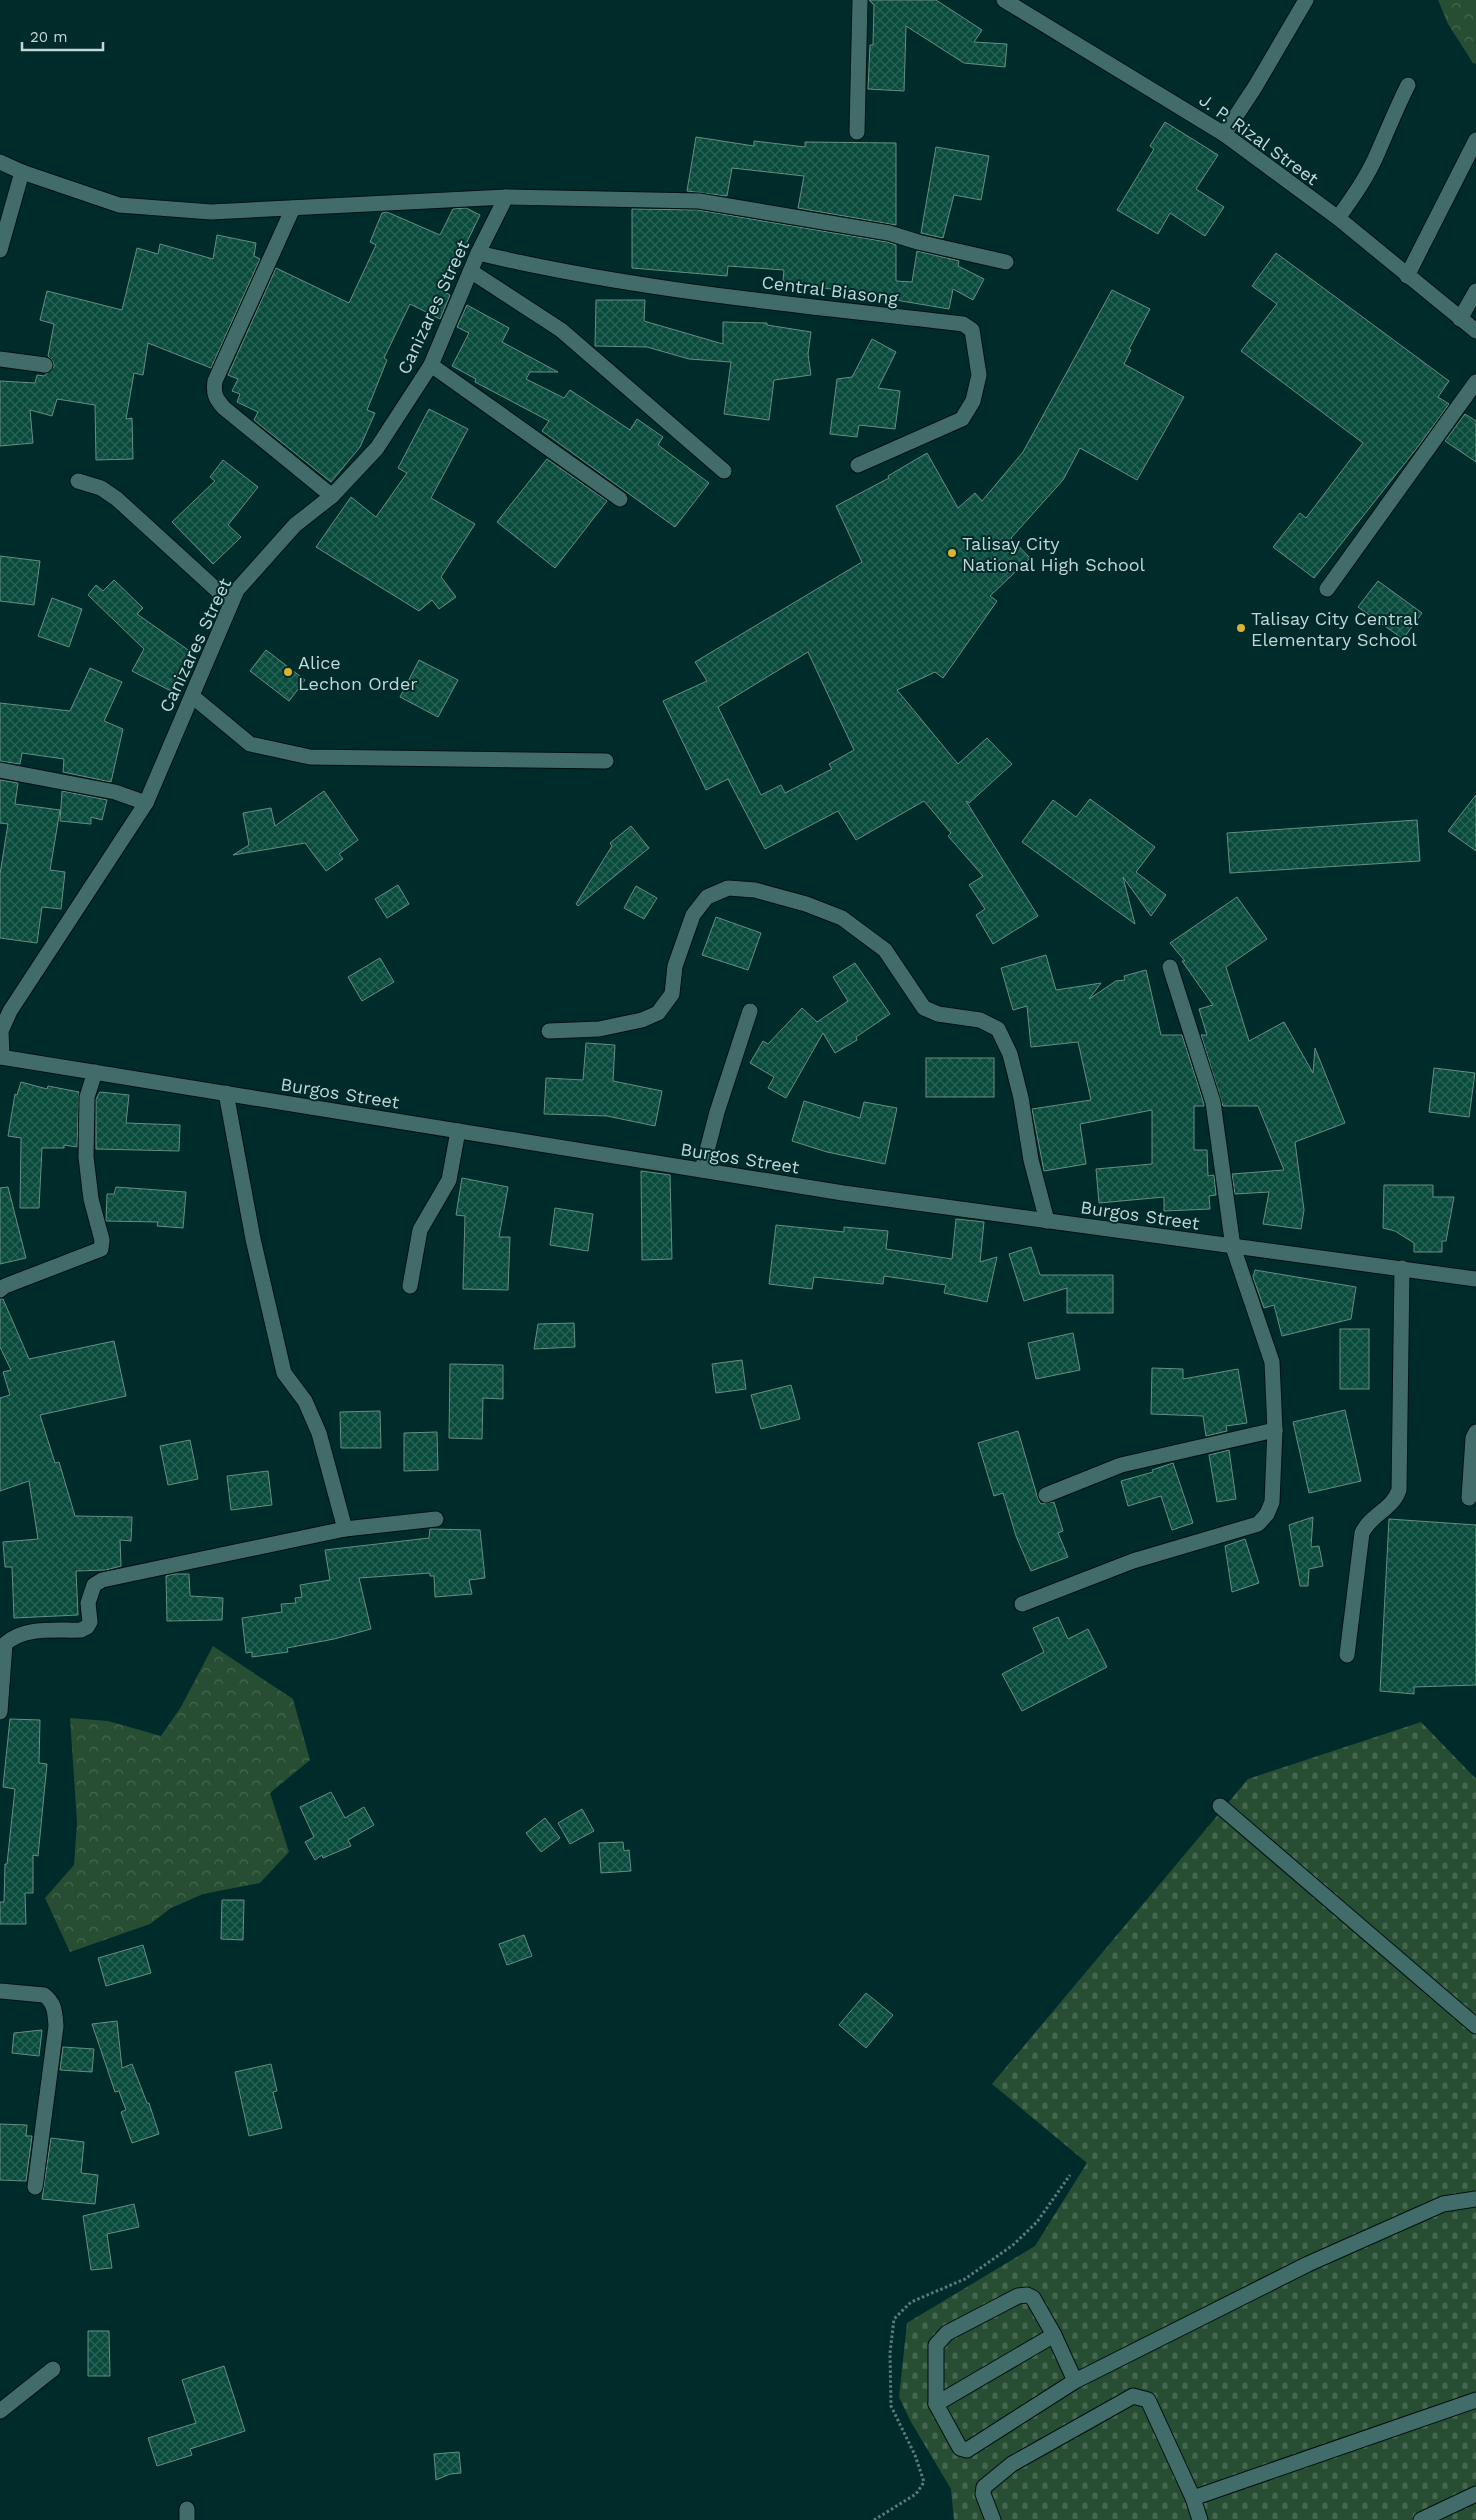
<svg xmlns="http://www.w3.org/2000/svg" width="1476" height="2520" font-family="'Work Sans',sans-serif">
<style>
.forest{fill:url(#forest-crowns)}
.cemetery{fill:url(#cemetery-stones)}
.building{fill:url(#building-cross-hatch);stroke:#668d80;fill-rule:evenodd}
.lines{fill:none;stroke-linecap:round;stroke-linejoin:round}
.lane-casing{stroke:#011;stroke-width:17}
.street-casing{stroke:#011;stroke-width:17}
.secondary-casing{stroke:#011;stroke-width:17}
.path{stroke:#5b7c7b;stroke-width:3;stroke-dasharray:2.5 2.5;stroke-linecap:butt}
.lane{stroke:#426c6a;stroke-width:15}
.street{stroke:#426c6a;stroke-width:15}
.secondary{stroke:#426c6a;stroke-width:15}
.poi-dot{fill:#dbb233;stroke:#002b2b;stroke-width:2}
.labels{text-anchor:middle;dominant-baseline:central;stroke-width:4;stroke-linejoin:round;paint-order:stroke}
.street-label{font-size:18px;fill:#c2d7d6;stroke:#002b2b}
.poi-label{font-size:18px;fill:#c2d7d6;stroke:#002b2b;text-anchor:start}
</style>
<defs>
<pattern id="forest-crowns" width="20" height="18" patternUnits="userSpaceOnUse" patternTransform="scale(1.25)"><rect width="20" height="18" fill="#274e33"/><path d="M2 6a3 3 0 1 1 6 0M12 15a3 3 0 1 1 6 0" fill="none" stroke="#456750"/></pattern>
<pattern id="cemetery-stones" width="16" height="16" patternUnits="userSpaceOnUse" patternTransform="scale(1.25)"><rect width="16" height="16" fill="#274e33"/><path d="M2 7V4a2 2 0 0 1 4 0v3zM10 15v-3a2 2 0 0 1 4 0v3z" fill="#456750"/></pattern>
<pattern id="building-cross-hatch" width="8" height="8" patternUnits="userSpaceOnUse" patternTransform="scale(1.25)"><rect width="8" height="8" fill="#094b3c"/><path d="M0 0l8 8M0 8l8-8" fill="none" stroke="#2b6457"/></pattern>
</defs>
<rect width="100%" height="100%" fill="#002b2b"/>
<g class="forest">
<path d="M 1438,0 L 1476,0 L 1476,64 L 1473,63 L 1448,24 Z"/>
<path d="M 213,1646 L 293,1699 L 310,1760 L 270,1793 L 289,1852 L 260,1883 L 203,1894 L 171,1908 L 150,1924 L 70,1952 L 45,1898 L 74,1865 L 77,1822 L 70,1718 L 108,1721 L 161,1736 L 181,1707 Z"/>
</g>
<path class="cemetery" d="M 1421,1722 L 1476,1779 L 1476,2520 L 954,2520 L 951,2489 L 911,2422 L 899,2397 L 907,2323 L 1035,2246 L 1087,2163 L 992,2084 L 1248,1779 Z"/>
<g class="building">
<path d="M 869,0 L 936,0 L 982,30 L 974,42 L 1007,44 L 1005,67 L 964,63 L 906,26 L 904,91 L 868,89 L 870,45 L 873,45 L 874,5 Z"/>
<path d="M 1165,122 L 1218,155 L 1196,189 L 1224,207 L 1205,236 L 1170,213 L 1158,234 L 1117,210 L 1154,149 L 1150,146 Z"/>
<path d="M 696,137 L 754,146 L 754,141 L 805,147 L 805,142 L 896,143 L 896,225 L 798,208 L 804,176 L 732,168 L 727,196 L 687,191 Z"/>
<path d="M 936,147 L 989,156 L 981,200 L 954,195 L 943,238 L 921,233 Z"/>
<path d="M 466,208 L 480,215 L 443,291 L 450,295 L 440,319 L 410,304 L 384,358 L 387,360 L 367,410 L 375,413 L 360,447 L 331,482 L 254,420 L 258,412 L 237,402 L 240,394 L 232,391 L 238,379 L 228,375 L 276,268 L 349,303 L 376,245 L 370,242 L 382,213 L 387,212 L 440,235 L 453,209 Z"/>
<path d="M 632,209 L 698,210 L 887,242 L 896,245 L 896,281 L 912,282 L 917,251 L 959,261 L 958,266 L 984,279 L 973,300 L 953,289 L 949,309 L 783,281 L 784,270 L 728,266 L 727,276 L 632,268 Z"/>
<path d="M 217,235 L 256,243 L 254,256 L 260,259 L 211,368 L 148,343 L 143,375 L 134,373 L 126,419 L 132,418 L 133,459 L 96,460 L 95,405 L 57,399 L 52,416 L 30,410 L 33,443 L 0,446 L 0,381 L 35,383 L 37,375 L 44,376 L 54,367 L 53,361 L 48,356 L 54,324 L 40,320 L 47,291 L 122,310 L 137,248 L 158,254 L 160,244 L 213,259 Z"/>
<path d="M 1276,253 L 1449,381 L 1438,397 L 1449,404 L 1420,444 L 1314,578 L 1273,547 L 1300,513 L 1306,518 L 1363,443 L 1241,351 L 1277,304 L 1252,286 Z"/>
<path d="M 1112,290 L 1150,309 L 1129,349 L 1131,350 L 1124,364 L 1184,397 L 1137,480 L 1080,448 L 1063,480 L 1011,538 L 1030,558 L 990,596 L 997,601 L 943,678 L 935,672 L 897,690 L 958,764 L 987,738 L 1012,764 L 969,803 L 966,801 L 1038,916 L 993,944 L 976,915 L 985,909 L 969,885 L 983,876 L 948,836 L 951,833 L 924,801 L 856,840 L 838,811 L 765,849 L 728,779 L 706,790 L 663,701 L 707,681 L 695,662 L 862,562 L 836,506 L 889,478 L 888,476 L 927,453 L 958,508 L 975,493 L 982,501 L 1023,452 ZM 808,652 L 854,750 L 829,764 L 832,769 L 785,793 L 781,785 L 761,795 L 718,707 Z"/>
<path d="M 596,300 L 645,300 L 644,321 L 723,344 L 723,322 L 767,323 L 767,325 L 811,332 L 808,354 L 811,375 L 774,380 L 769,420 L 724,414 L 731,362 L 689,359 L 647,347 L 595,346 Z"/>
<path d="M 467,305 L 509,328 L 502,342 L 558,372 L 530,372 L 526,379 L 564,398 L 570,390 L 630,430 L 637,419 L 663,437 L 658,445 L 709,483 L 675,527 L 542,431 L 549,421 L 475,382 L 476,379 L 452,366 L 469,333 L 457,327 Z"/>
<path d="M 872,339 L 896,352 L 878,388 L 900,391 L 895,429 L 859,425 L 857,437 L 830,434 L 837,379 L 852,377 Z"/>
<path d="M 429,409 L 468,429 L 431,498 L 475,524 L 441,577 L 456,597 L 439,609 L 432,600 L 419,611 L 316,547 L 351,497 L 376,517 L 407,473 L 398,468 Z"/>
<path d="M 1465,414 L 1476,421 L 1476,462 L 1445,441 Z"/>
<path d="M 547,459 L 607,501 L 555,568 L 497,522 Z"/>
<path d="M 223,460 L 258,487 L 228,525 L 241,537 L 213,564 L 172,522 L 215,481 L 210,477 Z"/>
<path d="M 0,556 L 40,561 L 34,605 L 0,601 Z"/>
<path d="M 114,580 L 143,608 L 137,614 L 191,652 L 171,691 L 132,671 L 144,649 L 88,595 L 96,585 L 103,591 Z"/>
<path d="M 1378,581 L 1422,613 L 1403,639 L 1358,607 Z"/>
<path d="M 52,598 L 82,609 L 69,647 L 38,636 Z"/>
<path d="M 266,650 L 305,680 L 289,701 L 250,671 Z"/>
<path d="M 419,660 L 458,680 L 438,717 L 400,697 Z"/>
<path d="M 90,668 L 122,682 L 104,721 L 123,729 L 111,782 L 63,772 L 64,759 L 22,753 L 20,764 L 0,761 L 0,703 L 70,711 Z"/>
<path d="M 0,780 L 18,783 L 15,804 L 60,810 L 50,870 L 65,872 L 61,909 L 42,907 L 37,943 L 0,938 L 0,874 L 8,824 L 0,823 Z"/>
<path d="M 62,791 L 107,800 L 102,820 L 91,817 L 91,824 L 60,821 Z"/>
<path d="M 324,791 L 358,840 L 339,854 L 343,859 L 326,871 L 305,843 L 233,855 L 249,845 L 243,813 L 271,808 L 275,826 Z"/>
<path d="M 1476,795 L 1476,851 L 1448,831 Z"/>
<path d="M 1090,799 L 1155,847 L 1136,872 L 1166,895 L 1151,916 L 1123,877 L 1135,924 L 1022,842 L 1053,800 L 1076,817 Z"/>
<path d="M 1417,820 L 1420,861 L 1230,873 L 1227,833 Z"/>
<path d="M 631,826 L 649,848 L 578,906 L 576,904 L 612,846 L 610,843 Z"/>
<path d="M 398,885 L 409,904 L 387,918 L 375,899 Z"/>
<path d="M 636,886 L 657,898 L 644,919 L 624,908 Z"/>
<path d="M 1237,897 L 1267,939 L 1226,967 L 1249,1041 L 1284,1022 L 1313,1073 L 1315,1048 L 1345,1123 L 1295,1142 L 1304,1210 L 1301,1229 L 1263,1224 L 1269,1192 L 1235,1194 L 1232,1174 L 1284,1170 L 1258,1106 L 1223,1106 L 1201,1035 L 1207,1035 L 1199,1009 L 1213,1005 L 1182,961 L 1185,961 L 1170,943 Z"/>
<path d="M 716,917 L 761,933 L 748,970 L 702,955 Z"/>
<path d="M 1046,955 L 1056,990 L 1101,983 L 1089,999 L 1116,981 L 1125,980 L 1124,976 L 1146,970 L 1161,1035 L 1182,1035 L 1204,1104 L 1204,1106 L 1194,1106 L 1194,1150 L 1207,1150 L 1208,1176 L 1214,1175 L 1216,1195 L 1209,1196 L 1210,1209 L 1164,1211 L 1164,1197 L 1099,1203 L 1096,1169 L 1152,1164 L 1152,1110 L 1080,1124 L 1086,1164 L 1044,1171 L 1032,1109 L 1091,1100 L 1078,1042 L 1031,1047 L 1027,1006 L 1013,1010 L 1001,968 Z"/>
<path d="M 380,958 L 394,982 L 362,1001 L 348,977 Z"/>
<path d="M 855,963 L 890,1014 L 856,1037 L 857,1040 L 835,1053 L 823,1033 L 786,1098 L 768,1088 L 774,1077 L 750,1063 L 763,1041 L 768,1044 L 802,1008 L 817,1022 L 848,1001 L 833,977 Z"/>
<path d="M 586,1043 L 615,1045 L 613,1081 L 662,1091 L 655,1126 L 607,1116 L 544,1114 L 546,1078 L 583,1080 Z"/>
<rect x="926" y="1058" width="68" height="39"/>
<path d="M 1434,1068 L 1475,1073 L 1469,1117 L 1429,1112 Z"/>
<path d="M 21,1082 L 47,1089 L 48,1086 L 79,1092 L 77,1147 L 64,1145 L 64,1148 L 42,1148 L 39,1208 L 20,1208 L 21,1138 L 8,1136 L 15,1094 L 17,1095 Z"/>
<path d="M 100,1092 L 129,1095 L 126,1123 L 180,1125 L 179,1151 L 96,1149 L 96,1099 Z"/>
<path d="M 804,1101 L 860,1118 L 864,1102 L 897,1108 L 885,1164 L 827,1152 L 792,1141 Z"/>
<path d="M 641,1171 L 670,1175 L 672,1259 L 642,1260 Z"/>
<path d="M 462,1178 L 508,1187 L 499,1237 L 510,1237 L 508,1290 L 463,1289 L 465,1216 L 456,1215 Z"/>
<path d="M 1384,1185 L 1433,1185 L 1433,1197 L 1454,1197 L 1446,1241 L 1442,1241 L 1442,1252 L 1414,1252 L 1414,1243 L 1395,1231 L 1383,1228 Z"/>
<path d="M 8,1187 L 26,1258 L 0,1264 L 0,1188 Z"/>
<path d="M 116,1187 L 186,1192 L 183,1228 L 157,1226 L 158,1222 L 106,1221 L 107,1194 L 114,1194 Z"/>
<path d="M 555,1208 L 593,1214 L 588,1251 L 550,1245 Z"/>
<path d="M 956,1219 L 984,1222 L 980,1262 L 997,1257 L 987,1302 L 944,1293 L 946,1285 L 884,1276 L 883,1284 L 814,1277 L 812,1289 L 769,1284 L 776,1225 L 844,1232 L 844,1227 L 888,1231 L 886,1249 L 952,1259 Z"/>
<path d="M 1031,1247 L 1040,1275 L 1113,1275 L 1113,1313 L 1067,1313 L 1067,1288 L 1024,1301 L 1009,1254 Z"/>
<path d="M 1255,1270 L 1356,1287 L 1351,1319 L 1282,1336 L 1274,1305 L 1264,1308 L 1253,1277 Z"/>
<path d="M 0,1299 L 3,1299 L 29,1359 L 114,1341 L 126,1396 L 40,1415 L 55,1463 L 59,1462 L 75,1516 L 132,1517 L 131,1541 L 120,1540 L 121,1566 L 106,1570 L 76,1571 L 78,1615 L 14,1618 L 12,1567 L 5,1567 L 3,1542 L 38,1539 L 29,1481 L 0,1491 L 0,1398 L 10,1395 L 3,1372 L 11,1370 L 0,1347 Z"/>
<path d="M 574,1323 L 575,1347 L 534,1349 L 538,1324 Z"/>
<rect x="1340" y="1329" width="29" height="60"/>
<path d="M 1073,1333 L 1080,1370 L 1036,1379 L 1028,1343 Z"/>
<path d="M 742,1360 L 746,1389 L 716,1393 L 712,1364 Z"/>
<path d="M 450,1364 L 503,1365 L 503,1399 L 483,1398 L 482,1439 L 449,1438 Z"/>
<path d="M 1152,1368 L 1183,1369 L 1183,1379 L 1238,1369 L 1247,1423 L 1226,1426 L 1227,1431 L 1206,1436 L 1203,1416 L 1151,1414 Z"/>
<path d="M 791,1385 L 800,1419 L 761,1429 L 751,1395 Z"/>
<path d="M 1345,1410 L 1361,1481 L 1309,1493 L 1293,1422 Z"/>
<path d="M 380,1411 L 381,1448 L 341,1448 L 340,1412 Z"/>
<path d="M 1018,1431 L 1038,1499 L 1041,1504 L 1054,1502 L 1063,1531 L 1058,1533 L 1068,1557 L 1031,1571 L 1016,1536 L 1003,1493 L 994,1496 L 978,1443 Z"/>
<path d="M 437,1432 L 438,1470 L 404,1471 L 404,1433 Z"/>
<path d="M 190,1440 L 198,1479 L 168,1485 L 160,1446 Z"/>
<path d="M 1229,1450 L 1236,1499 L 1217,1502 L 1209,1455 Z"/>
<path d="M 1173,1463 L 1193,1523 L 1172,1530 L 1161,1496 L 1128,1506 L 1121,1481 L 1153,1472 L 1152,1470 Z"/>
<path d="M 268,1471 L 272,1505 L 231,1510 L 227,1476 Z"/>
<path d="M 1313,1517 L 1311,1547 L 1319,1546 L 1323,1566 L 1309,1569 L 1308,1586 L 1300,1586 L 1289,1525 Z"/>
<path d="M 1389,1519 L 1476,1525 L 1476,1685 L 1414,1687 L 1414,1694 L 1380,1691 Z"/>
<path d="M 430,1529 L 480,1530 L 485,1578 L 469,1580 L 472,1594 L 435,1597 L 434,1576 L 430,1576 L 430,1573 L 359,1578 L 371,1629 L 334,1639 L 287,1648 L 288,1652 L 252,1657 L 252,1652 L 246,1653 L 242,1618 L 282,1612 L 281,1604 L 296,1603 L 295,1598 L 302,1597 L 300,1585 L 330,1580 L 325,1550 L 429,1538 Z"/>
<path d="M 1245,1539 L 1259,1583 L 1232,1592 L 1225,1546 Z"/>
<path d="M 174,1574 L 189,1574 L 190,1596 L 223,1598 L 222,1620 L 167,1621 L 166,1576 Z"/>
<path d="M 1058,1617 L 1068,1639 L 1088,1629 L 1107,1667 L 1022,1711 L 1002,1674 L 1044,1652 L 1033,1628 Z"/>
<path d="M 10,1719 L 40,1720 L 39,1763 L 47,1764 L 38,1856 L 33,1855 L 33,1893 L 25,1893 L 26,1924 L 0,1924 L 0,1902 L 4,1902 L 5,1864 L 7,1864 L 15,1789 L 3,1787 Z"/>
<path d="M 331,1792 L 345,1818 L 364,1807 L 374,1825 L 348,1840 L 351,1846 L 323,1858 L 322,1855 L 315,1860 L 305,1842 L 314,1837 L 300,1807 Z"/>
<path d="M 582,1809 L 594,1831 L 570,1844 L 558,1823 Z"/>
<path d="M 545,1818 L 560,1838 L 541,1852 L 526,1833 Z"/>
<path d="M 623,1842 L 624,1851 L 629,1850 L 631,1871 L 601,1873 L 599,1843 Z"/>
<path d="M 222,1900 L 244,1900 L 243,1940 L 221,1939 Z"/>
<path d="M 524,1935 L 532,1956 L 507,1965 L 499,1944 Z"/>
<path d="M 143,1945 L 151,1973 L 106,1986 L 98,1958 Z"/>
<path d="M 866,1993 L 893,2015 L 866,2048 L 839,2025 Z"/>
<path d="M 117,2021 L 122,2068 L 132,2064 L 147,2103 L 149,2103 L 159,2134 L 132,2143 L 121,2112 L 126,2110 L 119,2091 L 115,2092 L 92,2024 Z"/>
<path d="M 42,2030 L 39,2056 L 12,2053 L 14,2033 Z"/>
<path d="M 63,2047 L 94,2049 L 92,2072 L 60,2070 Z"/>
<path d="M 271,2064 L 277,2091 L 273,2092 L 282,2128 L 249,2136 L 235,2072 Z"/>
<path d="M 0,2124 L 27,2125 L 26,2136 L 32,2136 L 26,2181 L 0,2180 Z"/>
<path d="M 51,2138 L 84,2142 L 81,2173 L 98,2175 L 95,2204 L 42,2199 Z"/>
<path d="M 134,2204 L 139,2227 L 107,2234 L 112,2268 L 91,2270 L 83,2216 Z"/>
<path d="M 88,2331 L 109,2331 L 110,2376 L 88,2376 Z"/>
<path d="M 224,2366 L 245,2431 L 190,2449 L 192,2455 L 157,2466 L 148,2438 L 196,2423 L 182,2380 Z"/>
<path d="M 459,2452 L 461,2473 L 450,2474 L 436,2480 L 434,2454 Z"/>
</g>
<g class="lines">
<defs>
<g id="lane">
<path d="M 1224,134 L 1255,87 L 1306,0"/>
<path d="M 1407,276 L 1476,140"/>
<path d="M 78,481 L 101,488 L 117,499 L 231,603"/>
<path d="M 1327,589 L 1476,382"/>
<path d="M 192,696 L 250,744 L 310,757 L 606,761"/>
<path d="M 410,1286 L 420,1230 L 449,1180 L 458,1131"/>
<path d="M 1220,1806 L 1476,2026"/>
<path d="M 1075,2381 L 1054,2335 L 1033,2298 L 1027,2295 L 1018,2296 L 947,2333 L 936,2345 L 936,2404 L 960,2448 L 967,2450 L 1075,2381 L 1308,2264 L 1443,2204 L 1476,2199"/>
<path d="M 936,2404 L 1054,2335"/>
<path d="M 993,2520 L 983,2494 L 984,2487 L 1012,2464 L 1133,2396 L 1148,2400 L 1193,2498"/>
<path d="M 1200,2520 L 1193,2498 L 1476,2400"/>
<path d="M 1421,2520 L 1476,2494"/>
</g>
<g id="street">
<path d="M 857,132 L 860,0"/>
<path d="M 0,162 L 22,172 L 119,205 L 211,212 L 506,197 L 699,201 L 889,233 L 918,242 L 1006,262"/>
<path d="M 293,208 L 215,381 C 213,394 216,399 224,408 L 332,496"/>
<path d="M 1338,218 C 1353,197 1368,176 1378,152 C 1388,129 1397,107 1408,85"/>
<path d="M 0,250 L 22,172"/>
<path d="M 478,253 C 638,291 801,305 963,324 L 972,330 L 979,375 L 973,401 L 962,419 L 858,465"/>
<path d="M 472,272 L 561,330 L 724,471"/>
<path d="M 1460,319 L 1476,291"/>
<path d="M 0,359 L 45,365"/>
<path d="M 431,365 L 620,499"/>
<path d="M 0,770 L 115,792 L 146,803"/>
<path d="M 549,1031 L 599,1029 L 642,1020 L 658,1013 L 672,994 L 675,966 L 693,915 L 707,897 L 728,888 L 755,890 L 806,904 L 842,918 L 885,950 L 924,1008 L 938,1014 L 980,1020 L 998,1029 L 1010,1054 L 1021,1098 L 1031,1160 L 1047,1221"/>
<path d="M 2,1057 L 1,1031 L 10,1011 L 146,803 L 237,590 L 295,525 L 332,496 L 377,448 L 431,365 L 478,253 L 506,197"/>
<path d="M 226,1093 L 253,1239 L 284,1373 L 305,1401 L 319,1433 L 345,1529"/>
<path d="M 702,1170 L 717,1112 L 750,1011"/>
<path d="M 0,1290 L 5,1286 L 101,1249 L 102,1240 L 91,1199 L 86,1157 L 87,1097 L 95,1072"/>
<path d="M 1046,1495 L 1121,1465 L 1275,1430"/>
<path d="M 1469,1498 L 1473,1438 L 1476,1432"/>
<path d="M 1022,1604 L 1133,1561 L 1258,1524 L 1267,1514 L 1272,1502 L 1275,1430 L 1272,1362 L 1233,1247 L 1213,1102 L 1170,967"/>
<path d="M 1347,1655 L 1362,1533 C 1371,1514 1392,1510 1399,1490 L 1402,1268"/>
<path d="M 0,1712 L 5,1644 C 24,1626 56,1631 81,1630 L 87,1627 L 90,1622 L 88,1603 L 94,1585 L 102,1580 L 345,1529 L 436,1519"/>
<path d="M 0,1991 L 44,1995 C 55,2003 55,2013 56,2026 L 35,2187"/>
<path d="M 0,2411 L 53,2369"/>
<path d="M 187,2509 L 187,2520"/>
</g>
<g id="secondary">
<path d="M 1004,0 L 1224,134 L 1338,218 L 1476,331"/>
<path d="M 0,1057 L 843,1193 L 1476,1279"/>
</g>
</defs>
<use href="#lane" class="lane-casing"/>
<use href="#street" class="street-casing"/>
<use href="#secondary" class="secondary-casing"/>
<path class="path" d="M 874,2520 L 916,2494 L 924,2482 L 915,2455 L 891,2406 L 890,2353 L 894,2319 L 911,2302 L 965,2279 L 1013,2245 L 1037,2222 L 1070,2175"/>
<use href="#lane" class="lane"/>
<use href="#street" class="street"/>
<use href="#secondary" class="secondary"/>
</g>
<g class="poi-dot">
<circle cx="952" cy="553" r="5"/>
<circle cx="1241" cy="628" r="5"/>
<circle cx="288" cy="672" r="5"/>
</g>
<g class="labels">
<g class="street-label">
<text transform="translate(1259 139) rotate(36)">J. P. Rizal Street</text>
<text transform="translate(830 290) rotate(7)">Central Biasong</text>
<text transform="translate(433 307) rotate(-65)">Canizares Street</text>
<text transform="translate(195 645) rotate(-65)">Canizares Street</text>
<text transform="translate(340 1093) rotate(9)">Burgos Street</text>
<text transform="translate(740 1158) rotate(9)">Burgos Street</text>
<text transform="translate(1140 1215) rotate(8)">Burgos Street</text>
</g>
<g class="poi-label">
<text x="962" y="543">Talisay City<tspan x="962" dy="21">National High School</tspan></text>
<text x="1251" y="618">Talisay City Central<tspan x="1251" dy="21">Elementary School</tspan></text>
<text x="298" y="662">Alice<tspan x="298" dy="21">Lechon Order</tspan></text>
</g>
</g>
<path d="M22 42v8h81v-8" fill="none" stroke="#c2d7d6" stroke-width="2.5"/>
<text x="30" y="42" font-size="15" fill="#c2d7d6" stroke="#002b2b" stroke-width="4" paint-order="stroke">20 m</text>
</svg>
